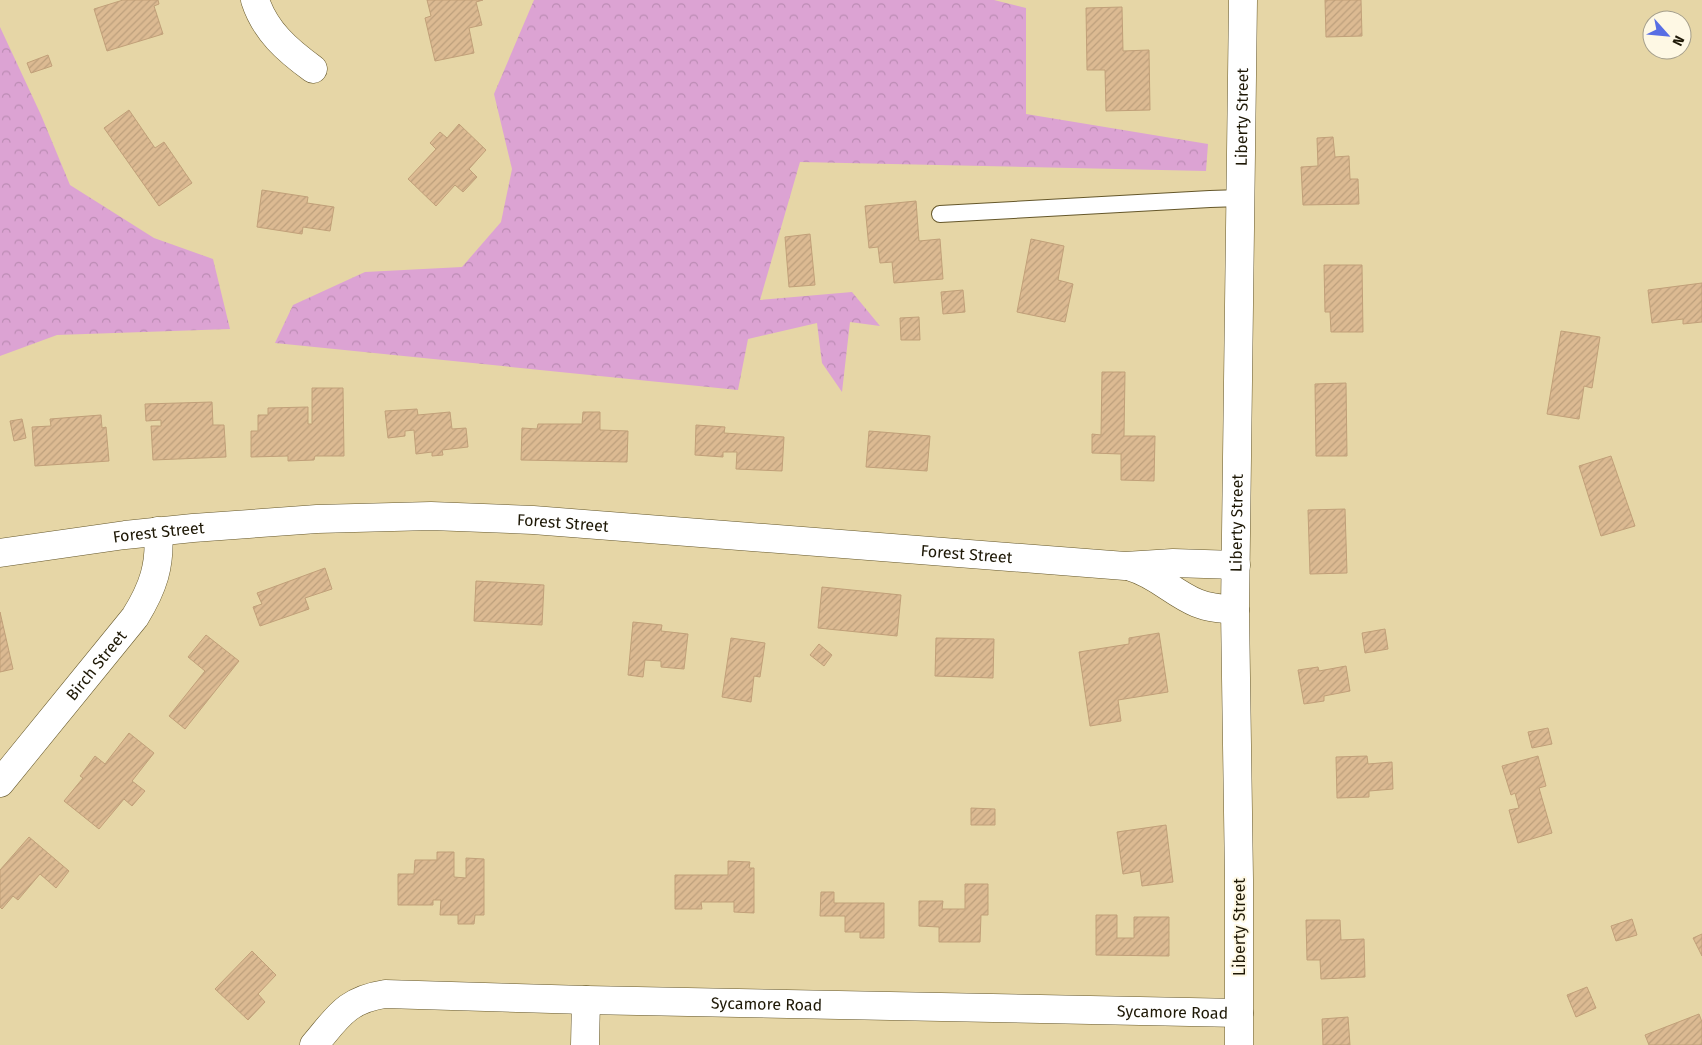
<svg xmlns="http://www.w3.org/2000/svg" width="1702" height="1045" font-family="'Fira Sans',sans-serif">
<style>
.forest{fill:url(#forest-crowns)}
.building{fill:url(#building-hatch);stroke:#c1a079}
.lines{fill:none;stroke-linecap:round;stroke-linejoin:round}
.lane-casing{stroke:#65572a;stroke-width:18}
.street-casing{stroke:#65572a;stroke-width:29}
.secondary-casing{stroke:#65572a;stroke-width:29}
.lane{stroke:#fff;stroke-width:16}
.street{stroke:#fff;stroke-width:28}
.secondary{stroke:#fff;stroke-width:28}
.labels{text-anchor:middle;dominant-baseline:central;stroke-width:4;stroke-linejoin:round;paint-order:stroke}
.street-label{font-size:16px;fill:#1e1806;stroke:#fef8e4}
</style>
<defs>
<pattern id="forest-crowns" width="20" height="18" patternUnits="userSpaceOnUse" patternTransform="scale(1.25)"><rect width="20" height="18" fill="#dca3d3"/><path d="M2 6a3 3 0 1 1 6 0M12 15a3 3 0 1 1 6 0" fill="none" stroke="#bc8cb4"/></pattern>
<pattern id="building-hatch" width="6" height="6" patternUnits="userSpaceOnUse" patternTransform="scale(1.25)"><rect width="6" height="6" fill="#dcba92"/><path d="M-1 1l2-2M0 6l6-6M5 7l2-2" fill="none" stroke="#bc9f7c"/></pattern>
</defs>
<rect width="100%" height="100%" fill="#e6d6a6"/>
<g class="forest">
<path d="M 534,0 L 994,0 L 1026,8 L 1026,114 L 1208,144 L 1206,171 L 800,162 L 760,300 L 852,292 L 880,326 L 850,322 L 842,392 L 822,363 L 817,323 L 748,339 L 738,390 L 275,343 L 293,305 L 365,272 L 462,267 L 501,222 L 512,169 L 494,94 Z"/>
<path d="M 0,27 L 41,115 L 70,185 L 154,238 L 213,259 L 230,329 L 57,335 L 0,356 Z"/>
</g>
<g class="building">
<path d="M 123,0 L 158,0 L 159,4 L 154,6 L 163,34 L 107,51 L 94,9 Z"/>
<path d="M 427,0 L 483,0 L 476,2 L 482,25 L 469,28 L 474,53 L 435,61 L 425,18 L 431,16 Z"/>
<path d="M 1325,0 L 1361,0 L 1362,36 L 1326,37 Z"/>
<path d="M 1122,7 L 1123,51 L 1149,50 L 1150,110 L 1106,111 L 1105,70 L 1087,70 L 1086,8 Z"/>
<path d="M 48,55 L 52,66 L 31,73 L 27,63 Z"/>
<path d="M 129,110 L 155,148 L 164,142 L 192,183 L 159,206 L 104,128 Z"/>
<path d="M 459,124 L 486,150 L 469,169 L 477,177 L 463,192 L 455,185 L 436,206 L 408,179 L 436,149 L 430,143 L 440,132 L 447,138 Z"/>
<path d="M 1333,137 L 1335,157 L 1349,156 L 1350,179 L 1358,179 L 1359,204 L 1303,205 L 1301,167 L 1318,166 L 1317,138 Z"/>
<path d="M 262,190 L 308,197 L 307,203 L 334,207 L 330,231 L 303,227 L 302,234 L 257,227 Z"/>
<path d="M 916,201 L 919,241 L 940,239 L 943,279 L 894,283 L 892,262 L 880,263 L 878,247 L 869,248 L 865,206 Z"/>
<path d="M 810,234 L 815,285 L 789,287 L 785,237 Z"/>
<path d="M 1031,239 L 1064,246 L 1058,280 L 1073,284 L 1065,322 L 1017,312 Z"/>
<path d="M 1324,265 L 1362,265 L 1363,332 L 1331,332 L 1330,312 L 1325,312 Z"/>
<path d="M 1702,283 L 1702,322 L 1683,324 L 1683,319 L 1652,323 L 1648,290 Z"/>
<path d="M 963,290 L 965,312 L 943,314 L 941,292 Z"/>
<path d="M 919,317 L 920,340 L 901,340 L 900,318 Z"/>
<path d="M 1561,331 L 1600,337 L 1592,388 L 1584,386 L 1579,419 L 1547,414 Z"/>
<path d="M 1102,372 L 1125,372 L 1124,436 L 1155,436 L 1154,481 L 1121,480 L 1121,454 L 1092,453 L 1092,434 L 1101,435 Z"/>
<path d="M 1346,383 L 1347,456 L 1316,456 L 1315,384 Z"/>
<path d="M 312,388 L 343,388 L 344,456 L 315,456 L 314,460 L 288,461 L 288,456 L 251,457 L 251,431 L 258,431 L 258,415 L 268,415 L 268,408 L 308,407 L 308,424 L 312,424 Z"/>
<path d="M 212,402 L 213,425 L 224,425 L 226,457 L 153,460 L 151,426 L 161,426 L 161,420 L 146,421 L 145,404 Z"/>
<path d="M 417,409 L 418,415 L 450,412 L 452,429 L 466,428 L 468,447 L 442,450 L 443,455 L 432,456 L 432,452 L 416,454 L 414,430 L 405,431 L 405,436 L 388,438 L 385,411 Z"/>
<path d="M 583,412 L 600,412 L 600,430 L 628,431 L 627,462 L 521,460 L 522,428 L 537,429 L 538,424 L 582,424 Z"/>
<path d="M 101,415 L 102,428 L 106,427 L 109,461 L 35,466 L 32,427 L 51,426 L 50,419 Z"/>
<path d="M 22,419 L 26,438 L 14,441 L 10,421 Z"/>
<path d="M 696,425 L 725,427 L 724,433 L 784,437 L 782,471 L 736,469 L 737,452 L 723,452 L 723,457 L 695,455 Z"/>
<path d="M 869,431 L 930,436 L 927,471 L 866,467 Z"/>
<path d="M 1611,456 L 1635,526 L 1601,536 L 1579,466 Z"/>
<path d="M 1345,509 L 1347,573 L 1310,574 L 1308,510 Z"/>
<path d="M 325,568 L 332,589 L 305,598 L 309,609 L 260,626 L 253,607 L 262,604 L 257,593 Z"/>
<path d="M 476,581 L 544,585 L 542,625 L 474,621 Z"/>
<path d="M 822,587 L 901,595 L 897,636 L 818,628 Z"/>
<path d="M 0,612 L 13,669 L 0,672 Z"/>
<path d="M 633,622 L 662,625 L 661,631 L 688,634 L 684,669 L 661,667 L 661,661 L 645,660 L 643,677 L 628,675 Z"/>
<path d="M 1385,629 L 1388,649 L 1365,653 L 1362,633 Z"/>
<path d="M 1159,633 L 1168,692 L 1118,700 L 1121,721 L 1090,726 L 1079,652 L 1129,644 L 1129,638 Z"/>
<path d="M 206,635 L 239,661 L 185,729 L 169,716 L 205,671 L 188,657 Z"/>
<path d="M 731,638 L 765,643 L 760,677 L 754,676 L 751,702 L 722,697 Z"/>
<path d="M 936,638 L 994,639 L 993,678 L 935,676 Z"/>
<path d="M 819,644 L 832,655 L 824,666 L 810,655 Z"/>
<path d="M 1346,666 L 1350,691 L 1324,696 L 1324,701 L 1304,704 L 1298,670 L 1318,667 L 1319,671 Z"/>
<path d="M 1548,728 L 1552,744 L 1532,748 L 1528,732 Z"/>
<path d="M 129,733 L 154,753 L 132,781 L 145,791 L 132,806 L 124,799 L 99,829 L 64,801 L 83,778 L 80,776 L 95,756 L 105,764 Z"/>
<path d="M 1367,756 L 1368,764 L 1392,762 L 1393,789 L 1369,791 L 1369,797 L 1337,798 L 1336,757 Z"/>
<path d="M 1538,756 L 1546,786 L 1539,788 L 1552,833 L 1518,843 L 1509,810 L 1519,808 L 1515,793 L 1511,795 L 1502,766 Z"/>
<path d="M 971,808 L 995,809 L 995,825 L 971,825 Z"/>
<path d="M 1166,825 L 1173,882 L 1142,886 L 1140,871 L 1123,874 L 1117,832 Z"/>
<path d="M 29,837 L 69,871 L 56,888 L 40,874 L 18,900 L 13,896 L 2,909 L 0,907 L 0,870 Z"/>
<path d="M 437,852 L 454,852 L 454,877 L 466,878 L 466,858 L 484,859 L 484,915 L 475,915 L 474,924 L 458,924 L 458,915 L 440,915 L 441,900 L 433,900 L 433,905 L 398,905 L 398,874 L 414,874 L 415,860 L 437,860 Z"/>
<path d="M 728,861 L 750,862 L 749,868 L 754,868 L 754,913 L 734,912 L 734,902 L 701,902 L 702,909 L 675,909 L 675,875 L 728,875 Z"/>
<path d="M 965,884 L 988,884 L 988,915 L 981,915 L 980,942 L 939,942 L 939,927 L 919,926 L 919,901 L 943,901 L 942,909 L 965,909 Z"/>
<path d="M 821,892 L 834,892 L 834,903 L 884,903 L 884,938 L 860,938 L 860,932 L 845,932 L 845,916 L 820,916 Z"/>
<path d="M 1096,915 L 1117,915 L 1117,938 L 1134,938 L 1134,917 L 1169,917 L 1169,956 L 1096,955 Z"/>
<path d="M 1632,919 L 1637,935 L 1616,941 L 1611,926 Z"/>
<path d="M 1306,920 L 1340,920 L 1341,940 L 1364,939 L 1365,977 L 1321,979 L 1320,960 L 1307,960 Z"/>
<path d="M 1702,934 L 1702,956 L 1693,938 Z"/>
<path d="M 252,951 L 276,975 L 258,994 L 265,1002 L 248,1020 L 215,989 Z"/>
<path d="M 1587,987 L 1596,1008 L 1576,1017 L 1567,995 Z"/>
<path d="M 1699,1014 L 1702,1022 L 1702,1045 L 1649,1045 L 1645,1035 Z"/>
<path d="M 1348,1017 L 1350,1045 L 1323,1045 L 1322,1019 Z"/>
</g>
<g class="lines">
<defs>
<path id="lane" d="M 940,214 L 1210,199 L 1241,198"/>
<g id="street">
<path d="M 255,0 C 265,31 287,50 313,69"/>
<path id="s1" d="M 0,553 L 125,535 L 193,528 L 317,519 L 431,516 L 533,520 L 1125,566 L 1173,563 L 1236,565"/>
<path d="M 1131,567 C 1156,574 1173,593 1197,603 C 1209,608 1222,609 1235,610"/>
<path id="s2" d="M 0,783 L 135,617 C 153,588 161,565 158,531"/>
<path id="s3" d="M 314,1045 C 338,1017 346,1000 385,994 L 586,1000 L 1239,1013"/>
<path d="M 585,1045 L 586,1000"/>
</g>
<g id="secondary">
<path id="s4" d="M 1239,1045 L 1239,879 L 1235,610 L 1243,0"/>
</g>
</defs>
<use href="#lane" class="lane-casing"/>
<use href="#street" class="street-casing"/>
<use href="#secondary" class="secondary-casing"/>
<use href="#lane" class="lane"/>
<use href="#street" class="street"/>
<use href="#secondary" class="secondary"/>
</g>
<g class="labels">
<g class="street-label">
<text stroke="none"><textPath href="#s4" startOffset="928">Liberty Street</textPath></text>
<text stroke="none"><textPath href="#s1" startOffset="565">Forest Street</textPath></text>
<text stroke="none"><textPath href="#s4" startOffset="522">Liberty Street</textPath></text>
<text stroke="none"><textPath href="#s1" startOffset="160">Forest Street</textPath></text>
<text stroke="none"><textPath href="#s1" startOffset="970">Forest Street</textPath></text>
<text stroke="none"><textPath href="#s2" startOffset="152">Birch Street</textPath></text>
<text transform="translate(1239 927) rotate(-90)">Liberty Street</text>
<text stroke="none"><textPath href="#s3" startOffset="472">Sycamore Road</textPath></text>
<text stroke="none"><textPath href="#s3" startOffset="878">Sycamore Road</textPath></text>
</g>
</g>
<g transform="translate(1667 35) rotate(117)"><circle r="24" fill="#fef8e4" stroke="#a49e8b"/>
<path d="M0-4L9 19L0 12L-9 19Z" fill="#586ee4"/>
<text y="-8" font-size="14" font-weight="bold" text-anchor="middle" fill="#1e1806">N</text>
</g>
</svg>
